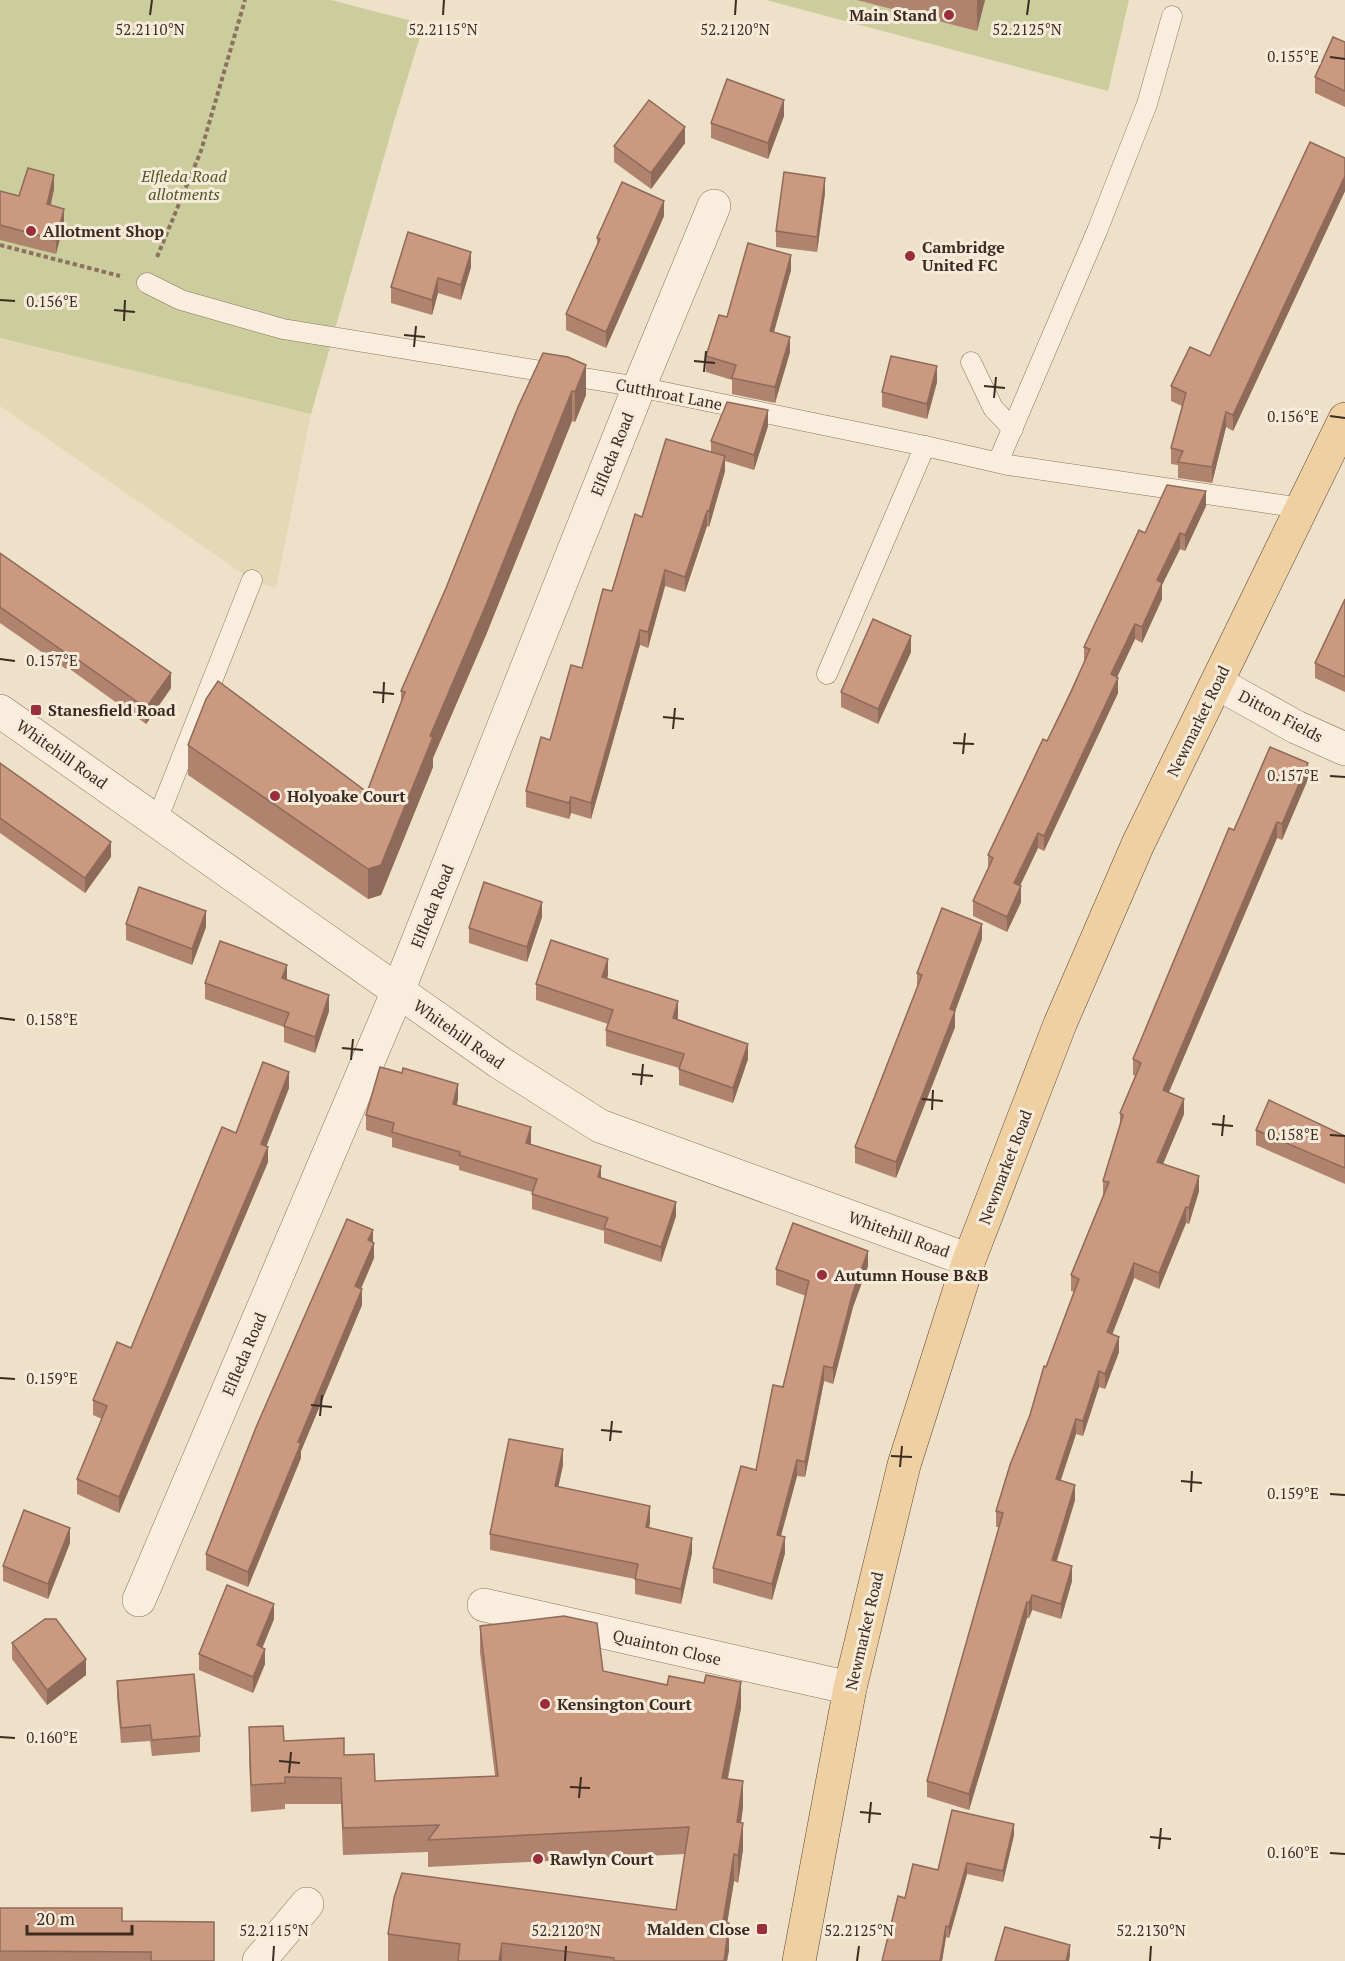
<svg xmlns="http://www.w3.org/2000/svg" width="1345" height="1961" font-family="'PT Serif',serif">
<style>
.farmland{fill:#e4d8b7}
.green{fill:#cccd9d}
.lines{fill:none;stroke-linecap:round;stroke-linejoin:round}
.lane-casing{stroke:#8b715e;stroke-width:21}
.street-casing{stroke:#8b715e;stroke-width:34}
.primary-casing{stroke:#594032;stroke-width:34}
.path{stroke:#8b715e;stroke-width:4;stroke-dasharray:4.5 3;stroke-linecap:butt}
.lane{stroke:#f9eedd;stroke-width:20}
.street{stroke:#f9eedd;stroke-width:33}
.primary{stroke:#efd0a3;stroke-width:33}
.wall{fill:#af836e}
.shaded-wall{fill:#8e6a5a}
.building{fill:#cb9880;stroke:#8e6a5a;stroke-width:1.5}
.ticks{fill:none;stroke:#3c2b21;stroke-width:2}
.poi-dot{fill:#992f3a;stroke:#f6ebd9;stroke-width:2}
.labels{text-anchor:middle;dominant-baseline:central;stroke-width:6;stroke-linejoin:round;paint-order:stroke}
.poi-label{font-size:16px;font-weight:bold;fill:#3c2b21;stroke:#f6ebd9;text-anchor:start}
.park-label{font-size:16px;font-style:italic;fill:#505828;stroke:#f6ebd9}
.street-label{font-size:16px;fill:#3c2b21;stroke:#f6ebd9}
.ticks-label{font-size:15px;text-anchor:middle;fill:#3c2b21;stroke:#f6ebd9;stroke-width:6;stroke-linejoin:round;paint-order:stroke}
</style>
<rect width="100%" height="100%" fill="#eee0c9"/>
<path class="farmland" d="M 0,338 L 311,414 L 276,588 L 252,580 L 0,406 Z"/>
<g class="green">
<path d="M 0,0 L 331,0 L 424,24 L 395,118 L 311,414 L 0,338 Z"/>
<path d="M 766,0 L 1129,0 L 1108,91 Z"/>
</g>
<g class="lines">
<defs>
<g id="lane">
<path d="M 147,283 L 181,300 L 283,329 L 639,387 L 925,446 L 1008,465 L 1302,508"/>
<path d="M 971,362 L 993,408 L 1013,429"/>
<path d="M 998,462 L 1097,231 L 1147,104 L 1172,16"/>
<path d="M 827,674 L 925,446"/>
<path d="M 157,820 L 252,580"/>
</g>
<g id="street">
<path d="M 1217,683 L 1296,727 L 1345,749"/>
<path d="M 0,711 L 499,1062 L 600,1126 L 969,1260"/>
<path d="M 139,1600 L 398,991 L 639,387 L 714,206"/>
<path d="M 484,1605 L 850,1688"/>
<path d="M 259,1961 L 307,1904"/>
</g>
<path id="primary" d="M 799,1961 L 850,1688 L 904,1465 L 969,1260 L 1060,1024 L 1138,844 L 1345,419"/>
</defs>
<use href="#lane" class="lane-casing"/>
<use href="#street" class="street-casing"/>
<use href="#primary" class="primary-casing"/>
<g class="path">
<path d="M 0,245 L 120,276"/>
<path d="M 157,257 L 201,151 L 245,0"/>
</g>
<use href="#lane" class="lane"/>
<use href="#street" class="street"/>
<use href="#primary" class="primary"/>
</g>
<g class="wall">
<path d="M 857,0 L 985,0 L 977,31 Z"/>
<path d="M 1345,42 L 1345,107 L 1315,93 L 1315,77 Z"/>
<path d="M 784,116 L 768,159 L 711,138 L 711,123 Z"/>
<path d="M 685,143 L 651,189 L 614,162 L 614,146 Z"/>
<path d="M 1345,158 L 1345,191 L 1233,431 L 1226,427 L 1212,483 L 1178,478 L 1178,465 L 1171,464 L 1171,448 L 1182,406 L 1171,401 L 1171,386 L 1210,356 Z"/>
<path d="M 54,189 L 51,205 L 64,223 L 56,254 L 0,240 L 0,191 L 19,196 Z"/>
<path d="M 825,193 L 817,252 L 776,247 L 776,231 Z"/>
<path d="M 664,216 L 606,348 L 566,330 L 566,314 L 597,245 L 597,238 Z"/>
<path d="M 471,267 L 461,300 L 438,293 L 432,315 L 391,303 L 391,287 Z"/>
<path d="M 791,270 L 774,332 L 790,352 L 775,403 L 732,394 L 732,380 L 706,372 L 706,356 L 727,317 Z"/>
<path d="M 543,353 L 586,395 L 575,422 L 572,421 L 486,635 L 433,758 L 433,767 L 381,895 L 368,899 L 188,775 L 188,745 L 367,792 L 401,701 L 401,691 L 446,588 Z"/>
<path d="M 937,382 L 927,419 L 882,407 L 882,392 Z"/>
<path d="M 768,426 L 754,470 L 725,461 L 725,471 L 709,527 L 707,526 L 685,592 L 665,586 L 648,648 L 640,645 L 591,819 L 571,813 L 569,819 L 526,807 L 526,791 L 582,668 L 642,517 L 711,452 L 711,441 Z"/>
<path d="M 1206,506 L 1185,551 L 1180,549 L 1162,585 L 1162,599 L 1142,643 L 1135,639 L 1117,677 L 1118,693 L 1044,851 L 1038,848 L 1020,886 L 1021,902 L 1007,932 L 973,916 L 973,901 L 988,870 L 988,855 L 1047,741 L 1084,662 L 1084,647 L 1145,533 Z"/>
<path d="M 0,553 L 171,688 L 146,724 L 67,667 L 66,669 L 0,623 Z"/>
<path d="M 1345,599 L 1345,692 L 1315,678 L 1315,663 Z"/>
<path d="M 911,652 L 878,724 L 841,707 L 841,692 Z"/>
<path d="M 0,763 L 111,857 L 85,893 L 0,833 Z"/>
<path d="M 1308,779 L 1282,840 L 1277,838 L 1169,1092 L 1184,1114 L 1163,1164 L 1199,1191 L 1189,1224 L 1186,1223 L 1159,1289 L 1134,1278 L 1112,1334 L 1119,1352 L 1105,1389 L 1099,1387 L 1083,1436 L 1076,1434 L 1061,1480 L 1075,1500 L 1057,1561 L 1072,1581 L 1061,1619 L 1032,1610 L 1029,1618 L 1027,1618 L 969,1810 L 927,1797 L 927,1781 L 999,1527 L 996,1527 L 996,1511 L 1030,1415 L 1074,1292 L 1071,1291 L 1071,1275 L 1103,1196 L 1103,1181 L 1120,1125 L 1120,1113 L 1136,1076 L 1133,1075 L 1133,1059 L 1234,830 Z"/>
<path d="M 542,917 L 527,962 L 469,943 L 469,928 Z"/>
<path d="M 126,924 L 206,927 L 192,965 L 126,940 Z"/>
<path d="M 982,939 L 955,1011 L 955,1027 L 896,1178 L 855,1163 L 855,1147 L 917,988 L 917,973 Z"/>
<path d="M 608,975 L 607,979 L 678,1017 L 677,1019 L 748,1059 L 733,1103 L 679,1085 L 679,1068 L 606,1046 L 606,1030 L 608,1024 L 536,1000 L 536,984 Z"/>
<path d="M 287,980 L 329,1011 L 315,1053 L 284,1042 L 284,1027 L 205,999 L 205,983 Z"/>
<path d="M 402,1073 L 458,1099 L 457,1105 L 531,1142 L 530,1144 L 601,1178 L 676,1216 L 661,1262 L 604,1243 L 604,1231 L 532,1209 L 532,1192 L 459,1170 L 459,1166 L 392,1147 L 392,1138 L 366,1130 L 366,1115 Z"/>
<path d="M 289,1088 L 266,1146 L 268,1162 L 119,1513 L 77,1494 L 77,1479 L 102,1419 L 93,1415 L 93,1400 L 131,1348 L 236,1133 Z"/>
<path d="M 1256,1130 L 1345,1136 L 1345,1184 L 1256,1145 Z"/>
<path d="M 373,1242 L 374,1258 L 361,1289 L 362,1305 L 301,1451 L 301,1458 L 248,1587 L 206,1570 L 206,1554 Z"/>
<path d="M 868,1266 L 853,1307 L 833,1384 L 824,1381 L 805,1477 L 797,1476 L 781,1536 L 785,1553 L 772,1600 L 713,1583 L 713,1568 L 756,1470 L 783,1387 L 806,1296 L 776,1285 L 776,1269 Z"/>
<path d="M 563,1465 L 558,1487 L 650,1522 L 649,1528 L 692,1553 L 681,1604 L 635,1594 L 635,1579 L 490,1550 L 490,1534 Z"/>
<path d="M 70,1543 L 48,1599 L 3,1581 L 3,1566 Z"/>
<path d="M 274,1619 L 262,1648 L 265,1664 L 253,1693 L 199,1670 L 199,1654 Z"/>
<path d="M 480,1626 L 603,1671 L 741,1708 L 728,1779 L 743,1807 L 741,1822 L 743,1849 L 738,1883 L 734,1881 L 727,1923 L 729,1950 L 727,1961 L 388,1961 L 388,1934 L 676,1910 L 685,1854 L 428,1867 L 428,1852 L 343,1855 L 341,1804 L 285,1804 L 285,1809 L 251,1812 L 249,1754 L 249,1727 L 284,1741 L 344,1755 L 375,1781 L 495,1776 L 480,1652 Z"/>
<path d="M 12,1643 L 86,1675 L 47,1705 L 12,1659 Z"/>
<path d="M 117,1681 L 200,1736 L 200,1752 L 152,1756 L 150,1741 L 121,1743 L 117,1696 Z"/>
<path d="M 1014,1835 L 1003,1882 L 967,1874 L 949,1938 L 946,1937 L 942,1961 L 882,1961 L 905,1898 Z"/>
<path d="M 0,1908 L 122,1921 L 214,1961 L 0,1961 Z"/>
</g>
<g class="shaded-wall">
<path d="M 977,0 L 985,0 L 977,31 Z"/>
<path d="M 784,100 L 784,116 L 768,159 L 768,143 Z"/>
<path d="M 685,127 L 685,143 L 651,189 L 651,173 Z"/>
<path d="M 54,175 L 54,189 L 47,219 L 47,204 Z"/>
<path d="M 1345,176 L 1345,191 L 1233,431 L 1233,415 Z"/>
<path d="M 825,178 L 825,193 L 817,252 L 817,237 Z"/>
<path d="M 664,201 L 664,216 L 606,348 L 606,332 Z"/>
<path d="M 64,209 L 64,223 L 56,254 L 56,240 Z"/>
<path d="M 471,252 L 471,267 L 461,300 L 461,285 Z"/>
<path d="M 791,255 L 791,270 L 770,346 L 770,331 Z"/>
<path d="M 438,278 L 438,293 L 432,315 L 432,300 Z"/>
<path d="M 790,337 L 790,352 L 775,403 L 775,387 Z"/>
<path d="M 586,365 L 586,395 L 575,422 L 575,392 Z"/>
<path d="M 937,366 L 937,382 L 927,419 L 927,404 Z"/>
<path d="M 572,391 L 572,421 L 486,635 L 433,758 L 433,767 L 381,895 L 368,899 L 368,869 L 430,736 Z"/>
<path d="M 768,410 L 768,426 L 754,470 L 754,455 Z"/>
<path d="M 1226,412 L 1226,427 L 1212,483 L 1212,467 Z"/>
<path d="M 725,456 L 725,471 L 709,527 L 709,511 Z"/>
<path d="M 1206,491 L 1206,506 L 1185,551 L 1185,535 Z"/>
<path d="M 707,511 L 707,526 L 685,592 L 685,577 Z"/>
<path d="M 1180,533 L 1180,549 L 1162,585 L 1162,599 L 1142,643 L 1142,627 L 1157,580 Z"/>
<path d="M 665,570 L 665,586 L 648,648 L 648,632 Z"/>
<path d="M 1135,624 L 1135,639 L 1111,690 L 1111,674 Z"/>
<path d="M 640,630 L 640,645 L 591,819 L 591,803 Z"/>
<path d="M 911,636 L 911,652 L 878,724 L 878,709 Z"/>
<path d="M 67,652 L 67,667 L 66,669 L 66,653 Z"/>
<path d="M 171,673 L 171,688 L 146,724 L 146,708 Z"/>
<path d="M 1118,678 L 1118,693 L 1044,851 L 1044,836 Z"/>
<path d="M 1308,763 L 1308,779 L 1282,840 L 1282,824 Z"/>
<path d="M 571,797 L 571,813 L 569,819 L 569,803 Z"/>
<path d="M 1277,822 L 1277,838 L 1163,1106 L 1163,1090 Z"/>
<path d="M 1038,833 L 1038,848 L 1014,898 L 1014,883 Z"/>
<path d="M 111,842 L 111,857 L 85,893 L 85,878 Z"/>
<path d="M 1021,886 L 1021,902 L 1007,932 L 1007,917 Z"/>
<path d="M 542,902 L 542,917 L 527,962 L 527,947 Z"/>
<path d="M 206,911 L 206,927 L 192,965 L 192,949 Z"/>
<path d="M 982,924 L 982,939 L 950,1025 L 950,1009 Z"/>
<path d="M 608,959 L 608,975 L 602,993 L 602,977 Z"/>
<path d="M 287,965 L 287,981 L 282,978 Z"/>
<path d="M 329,995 L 329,1011 L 315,1053 L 315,1037 Z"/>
<path d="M 678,1001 L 678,1017 L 673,1033 L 673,1018 Z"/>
<path d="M 955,1011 L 955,1027 L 896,1178 L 896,1162 Z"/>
<path d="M 748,1044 L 748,1059 L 733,1103 L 733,1088 Z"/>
<path d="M 289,1072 L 289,1088 L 261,1160 L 261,1144 Z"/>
<path d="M 458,1084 L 458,1099 L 453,1118 L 453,1104 Z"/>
<path d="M 1184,1099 L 1184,1114 L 1157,1178 L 1157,1162 Z"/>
<path d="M 531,1127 L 531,1142 L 526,1158 L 526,1143 Z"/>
<path d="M 268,1147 L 268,1162 L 119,1513 L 119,1497 Z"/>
<path d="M 601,1166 L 601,1181 L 598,1177 Z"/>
<path d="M 1199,1176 L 1199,1191 L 1189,1224 L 1189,1208 Z"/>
<path d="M 676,1202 L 676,1216 L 661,1262 L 661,1247 Z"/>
<path d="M 1186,1207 L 1186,1223 L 1159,1289 L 1159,1273 Z"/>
<path d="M 373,1230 L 373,1245 L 368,1240 Z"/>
<path d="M 374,1243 L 374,1258 L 355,1302 L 355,1286 Z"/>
<path d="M 868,1251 L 868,1266 L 853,1307 L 833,1384 L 833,1368 L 853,1292 Z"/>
<path d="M 1134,1263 L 1134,1278 L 1107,1348 L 1107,1332 Z"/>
<path d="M 362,1289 L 362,1305 L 301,1451 L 301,1458 L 248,1587 L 248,1572 L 298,1442 Z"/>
<path d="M 1119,1337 L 1119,1352 L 1105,1389 L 1105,1374 Z"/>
<path d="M 824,1366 L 824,1381 L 805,1477 L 805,1462 Z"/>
<path d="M 1099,1371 L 1099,1387 L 1083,1436 L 1083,1421 Z"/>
<path d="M 1076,1419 L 1076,1434 L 1056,1494 L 1056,1479 Z"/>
<path d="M 563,1449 L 563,1465 L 555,1502 L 555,1486 Z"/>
<path d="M 797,1460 L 797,1476 L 777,1550 L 777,1535 Z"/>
<path d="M 1075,1485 L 1075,1500 L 1052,1575 L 1052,1560 Z"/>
<path d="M 650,1506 L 650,1522 L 646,1543 L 646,1527 Z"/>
<path d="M 70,1528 L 70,1543 L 48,1599 L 48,1584 Z"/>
<path d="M 785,1537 L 785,1553 L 772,1600 L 772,1584 Z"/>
<path d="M 692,1538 L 692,1553 L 681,1604 L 681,1589 Z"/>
<path d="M 1072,1566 L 1072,1581 L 1061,1619 L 1061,1604 Z"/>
<path d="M 1032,1595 L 1032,1610 L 1029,1618 L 1029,1603 Z"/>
<path d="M 1027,1602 L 1027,1618 L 969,1810 L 969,1794 Z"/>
<path d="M 274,1604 L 274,1619 L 257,1661 L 257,1645 Z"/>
<path d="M 265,1649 L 265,1664 L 253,1693 L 253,1677 Z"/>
<path d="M 86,1659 L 86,1675 L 47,1705 L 47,1690 Z"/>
<path d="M 741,1682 L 741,1708 L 722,1804 L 722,1778 Z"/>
<path d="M 743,1781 L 743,1807 L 737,1849 L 737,1822 Z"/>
<path d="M 743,1823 L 743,1849 L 738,1883 L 738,1856 Z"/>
<path d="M 1014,1824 L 1014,1835 L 1003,1882 L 1003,1871 Z"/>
<path d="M 734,1854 L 734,1881 L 723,1949 L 723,1922 Z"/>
<path d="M 967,1863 L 967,1874 L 949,1938 L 949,1927 Z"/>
<path d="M 729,1923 L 729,1950 L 727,1961 L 724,1961 Z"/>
<path d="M 946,1926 L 946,1937 L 942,1961 L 940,1961 Z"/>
<path d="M 502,1943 L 502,1961 L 499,1961 Z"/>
<path d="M 1070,1945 L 1070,1956 L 1069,1961 L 1066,1961 Z"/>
</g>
<g class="building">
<path d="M 1333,37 L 1345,42 L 1345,91 L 1315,77 Z"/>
<path d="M 727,79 L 784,100 L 768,143 L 711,123 Z"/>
<path d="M 649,100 L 685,127 L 651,173 L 614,146 Z"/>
<path d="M 1310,142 L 1345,158 L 1345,176 L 1233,415 L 1226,412 L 1212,467 L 1178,462 L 1183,451 L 1171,448 L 1186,393 L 1171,386 L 1190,347 L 1210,356 Z"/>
<path d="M 28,168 L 54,175 L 47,204 L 64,209 L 56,240 L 0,225 L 0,191 L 19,196 Z"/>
<path d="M 784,172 L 825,178 L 817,237 L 776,231 Z"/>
<path d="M 622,182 L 664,201 L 606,332 L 566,314 L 600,239 L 597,238 Z"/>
<path d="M 408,232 L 471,252 L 461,285 L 438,278 L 432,300 L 391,287 Z"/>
<path d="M 748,243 L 791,255 L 770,331 L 790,337 L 775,387 L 732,378 L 736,365 L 706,356 L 719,315 L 727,317 Z"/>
<path d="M 543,353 L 568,357 L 586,365 L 575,392 L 572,391 L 486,605 L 430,736 L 433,737 L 381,865 L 368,869 L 188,745 L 206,699 L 218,681 L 367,792 L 405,692 L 401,691 L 446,588 L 518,407 Z"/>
<path d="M 891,356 L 937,366 L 927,404 L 882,392 Z"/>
<path d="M 727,402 L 768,410 L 754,455 L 711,441 Z"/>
<path d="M 666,439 L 725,456 L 709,511 L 707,511 L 685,577 L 665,570 L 648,632 L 640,630 L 591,803 L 571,797 L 569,803 L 526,791 L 541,737 L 550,740 L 571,665 L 582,668 L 603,589 L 612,591 L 635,514 L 642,517 Z"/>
<path d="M 1167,485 L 1206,491 L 1185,535 L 1180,533 L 1157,580 L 1162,583 L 1142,627 L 1135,624 L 1111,674 L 1118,678 L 1044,836 L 1038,833 L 1014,883 L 1021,886 L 1007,917 L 973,901 L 993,858 L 988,855 L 1043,739 L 1047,741 L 1071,692 L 1090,649 L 1084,647 L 1139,530 L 1145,533 Z"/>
<path d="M 0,553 L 171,673 L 146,708 L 67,652 L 66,653 L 0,607 Z"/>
<path d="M 1345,599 L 1345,677 L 1315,663 Z"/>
<path d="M 873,619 L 911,636 L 878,709 L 841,692 Z"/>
<path d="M 1270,747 L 1308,763 L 1282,824 L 1277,822 L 1163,1090 L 1184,1099 L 1157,1162 L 1199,1176 L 1189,1208 L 1186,1207 L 1159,1273 L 1134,1263 L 1107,1332 L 1119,1337 L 1105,1374 L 1099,1371 L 1083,1421 L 1076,1419 L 1056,1479 L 1075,1485 L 1052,1560 L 1072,1566 L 1061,1604 L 1032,1595 L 1029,1603 L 1027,1602 L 969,1794 L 927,1781 L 1003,1513 L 996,1511 L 1010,1465 L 1030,1415 L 1044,1366 L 1046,1367 L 1079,1279 L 1071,1275 L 1109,1182 L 1103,1181 L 1123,1115 L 1120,1113 L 1141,1063 L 1133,1059 L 1229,828 L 1234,830 Z"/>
<path d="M 0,763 L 111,842 L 85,878 L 0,818 Z"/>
<path d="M 484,882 L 542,902 L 527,947 L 469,928 Z"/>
<path d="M 139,887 L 206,911 L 192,949 L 126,924 Z"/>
<path d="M 942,908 L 982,924 L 950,1009 L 955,1011 L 896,1162 L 855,1147 L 922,975 L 917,973 Z"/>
<path d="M 551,940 L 608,959 L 602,977 L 678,1001 L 673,1018 L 748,1044 L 733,1088 L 679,1069 L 684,1054 L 606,1030 L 613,1010 L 536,984 Z"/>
<path d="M 220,941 L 287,965 L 282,978 L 329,995 L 315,1037 L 284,1026 L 289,1013 L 205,983 Z"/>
<path d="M 263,1062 L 289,1072 L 261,1144 L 268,1147 L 119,1497 L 77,1479 L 107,1406 L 93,1400 L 117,1342 L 131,1348 L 222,1127 L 236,1133 Z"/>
<path d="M 380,1067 L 402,1073 L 403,1068 L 458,1084 L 453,1104 L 531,1127 L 526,1143 L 601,1166 L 598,1177 L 676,1202 L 661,1247 L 604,1228 L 608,1218 L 532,1194 L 537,1179 L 459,1155 L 460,1152 L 392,1132 L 394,1123 L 366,1115 Z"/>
<path d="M 1269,1100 L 1345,1136 L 1345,1168 L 1256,1130 Z"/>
<path d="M 347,1219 L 373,1230 L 368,1240 L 374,1243 L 355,1286 L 362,1289 L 298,1442 L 301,1443 L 248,1572 L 206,1554 L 257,1425 Z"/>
<path d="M 793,1223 L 868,1251 L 853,1292 L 833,1368 L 824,1366 L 805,1462 L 797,1460 L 777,1535 L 785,1537 L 772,1584 L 713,1568 L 741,1466 L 756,1470 L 773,1385 L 783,1387 L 809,1281 L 776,1269 Z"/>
<path d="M 509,1439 L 563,1449 L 555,1486 L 650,1506 L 646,1527 L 692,1538 L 681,1589 L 635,1579 L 638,1564 L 490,1534 Z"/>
<path d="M 24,1510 L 70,1528 L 48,1584 L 3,1566 Z"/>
<path d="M 227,1585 L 274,1604 L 257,1645 L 265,1649 L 253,1677 L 199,1654 Z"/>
<path d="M 564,1616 L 597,1623 L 603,1671 L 667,1685 L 669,1676 L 704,1683 L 706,1675 L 741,1682 L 722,1778 L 743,1781 L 737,1822 L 743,1823 L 738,1856 L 734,1854 L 723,1922 L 729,1923 L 724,1961 L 614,1961 L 614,1958 L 502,1943 L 499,1961 L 458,1961 L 460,1944 L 388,1934 L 394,1898 L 402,1873 L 676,1910 L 689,1827 L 428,1840 L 439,1825 L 343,1828 L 341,1778 L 285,1777 L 285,1783 L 251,1785 L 249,1727 L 283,1726 L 284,1741 L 344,1738 L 344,1755 L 374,1754 L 375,1781 L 498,1776 L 480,1626 Z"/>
<path d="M 45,1619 L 56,1619 L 86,1659 L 47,1690 L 12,1643 Z"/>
<path d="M 194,1674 L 200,1736 L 152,1740 L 150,1725 L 121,1728 L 117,1681 Z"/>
<path d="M 952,1810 L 1014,1824 L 1003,1871 L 967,1863 L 949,1927 L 946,1926 L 940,1961 L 882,1961 L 898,1896 L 905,1898 L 913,1864 L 938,1870 Z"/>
<path d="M 0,1908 L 122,1908 L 122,1921 L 214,1922 L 214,1961 L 151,1961 L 151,1952 L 0,1951 Z"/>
<path d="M 1005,1927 L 1070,1945 L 1066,1961 L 995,1961 Z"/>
</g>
<path class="ticks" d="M 150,15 L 152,0M 443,15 L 444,0M 735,15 L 736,0M 1027,15 L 1029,0M 1330,57 L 1345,59M 0,300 L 15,301M 114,310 L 135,312M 124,321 L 125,300M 404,335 L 425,337M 414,347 L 416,326M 694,361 L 715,363M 704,372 L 706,351M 984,386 L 1005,388M 994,398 L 996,377M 1330,416 L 1345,418M 0,659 L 15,661M 373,692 L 394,694M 383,703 L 384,682M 663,717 L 684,719M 673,729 L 675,708M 953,743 L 974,744M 963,754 L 965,733M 1330,776 L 1345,777M 0,1018 L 15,1020M 342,1048 L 363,1050M 351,1060 L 353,1039M 632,1074 L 653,1076M 641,1085 L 643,1064M 922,1099 L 943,1101M 932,1110 L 933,1090M 1212,1124 L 1233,1126M 1330,1135 L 1345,1136M 1222,1136 L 1224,1115M 0,1378 L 15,1379M 311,1405 L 332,1407M 320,1416 L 322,1395M 601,1430 L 622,1432M 610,1441 L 612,1421M 891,1456 L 912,1457M 900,1467 L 902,1446M 1181,1481 L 1202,1483M 1191,1492 L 1192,1471M 1330,1494 L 1345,1495M 0,1737 L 15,1738M 279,1761 L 300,1763M 289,1773 L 291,1752M 570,1787 L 590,1788M 579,1798 L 581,1777M 860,1812 L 881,1814M 869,1823 L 871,1802M 1150,1837 L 1171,1839M 1159,1849 L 1161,1828M 1330,1853 L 1345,1854M 273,1961 L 274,1946M 565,1961 L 566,1946M 857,1961 L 859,1946M 1150,1961 L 1151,1946"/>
<g class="poi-dot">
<circle cx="949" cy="15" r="6"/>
<circle cx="31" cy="231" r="6"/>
<circle cx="910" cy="256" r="6"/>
<rect x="30" y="704" width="12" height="12" rx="3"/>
<circle cx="275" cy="796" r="6"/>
<circle cx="822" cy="1275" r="6"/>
<circle cx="545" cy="1704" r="6"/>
<circle cx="538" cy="1859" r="6"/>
<rect x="756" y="1923" width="12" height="12" rx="3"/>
</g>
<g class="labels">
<g class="poi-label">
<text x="937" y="15" text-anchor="end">Main Stand</text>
<text x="43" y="231">Allotment Shop</text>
<text x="922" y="247">Cambridge<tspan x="922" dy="18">United FC</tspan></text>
<text x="48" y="710">Stanesfield Road</text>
<text x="287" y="796">Holyoake Court</text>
<text x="834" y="1275">Autumn House B&amp;B</text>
<text x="557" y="1704">Kensington Court</text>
<text x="550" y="1859">Rawlyn Court</text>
<text x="750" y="1929" text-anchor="end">Malden Close</text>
</g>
<g class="park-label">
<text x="184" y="176">Elfleda Road<tspan x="184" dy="18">allotments</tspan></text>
</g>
<g class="street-label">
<text transform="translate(669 394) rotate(11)">Cutthroat Lane</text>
<text transform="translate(612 454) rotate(-68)">Elfleda Road</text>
<text transform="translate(1281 716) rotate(28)">Ditton Fields</text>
<text transform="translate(1198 721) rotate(-64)">Newmarket Road</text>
<text transform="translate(62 754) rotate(35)">Whitehill Road</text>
<text transform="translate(432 906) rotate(-68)">Elfleda Road</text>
<text transform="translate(459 1034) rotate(35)">Whitehill Road</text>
<text transform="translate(1005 1167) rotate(-69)">Newmarket Road</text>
<text transform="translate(899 1234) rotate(20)">Whitehill Road</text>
<text transform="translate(244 1354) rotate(-67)">Elfleda Road</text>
<text transform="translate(864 1631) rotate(-77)">Newmarket Road</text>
<text transform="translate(667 1647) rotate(13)">Quainton Close</text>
</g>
</g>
<g class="ticks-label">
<text x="150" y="35">52.2110°N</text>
<text x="443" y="35">52.2115°N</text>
<text x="735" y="35">52.2120°N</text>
<text x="1027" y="35">52.2125°N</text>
<text x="1293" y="62">0.155°E</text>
<text x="52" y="307">0.156°E</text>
<text x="1293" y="422">0.156°E</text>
<text x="52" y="666">0.157°E</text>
<text x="1293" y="781">0.157°E</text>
<text x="52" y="1025">0.158°E</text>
<text x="1293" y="1140">0.158°E</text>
<text x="52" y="1384">0.159°E</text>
<text x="1293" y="1499">0.159°E</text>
<text x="52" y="1743">0.160°E</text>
<text x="1293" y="1858">0.160°E</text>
<text x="274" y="1936">52.2115°N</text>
<text x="566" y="1936">52.2120°N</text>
<text x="859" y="1936">52.2125°N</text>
<text x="1151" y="1936">52.2130°N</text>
</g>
<path d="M27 1925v9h105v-9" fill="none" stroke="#3c2b21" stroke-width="3"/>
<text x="36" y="1925" font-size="18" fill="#3c2b21" stroke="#f6ebd9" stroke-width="4.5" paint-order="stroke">20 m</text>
</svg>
